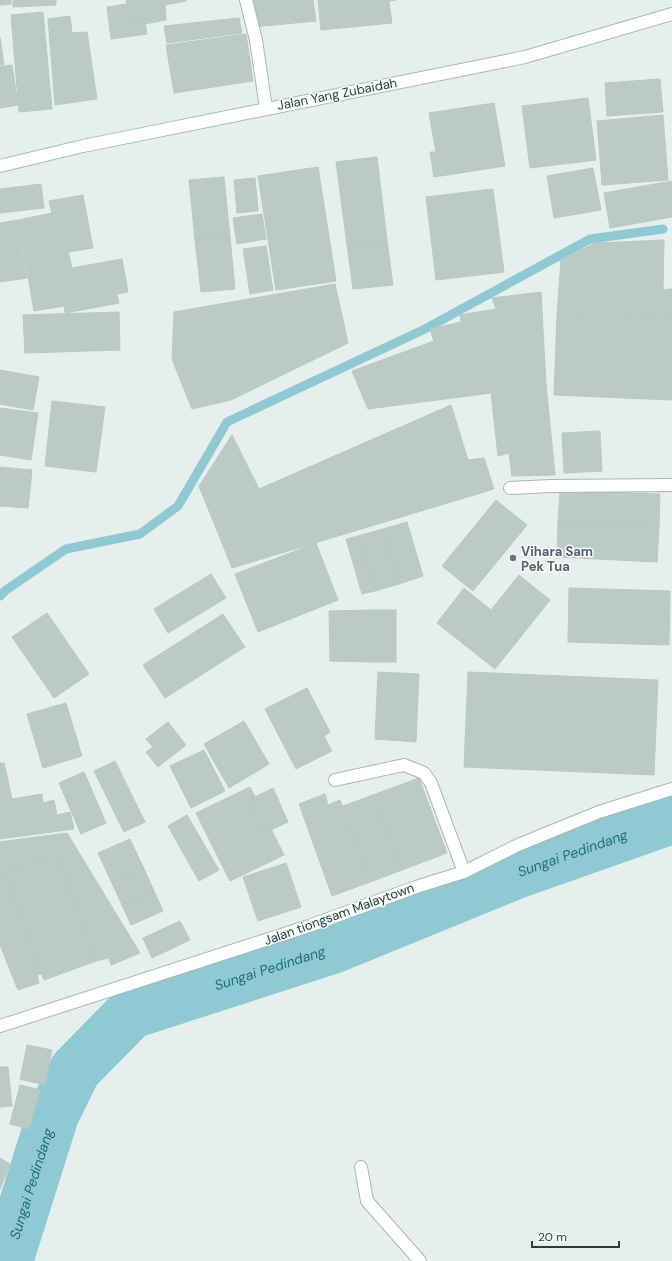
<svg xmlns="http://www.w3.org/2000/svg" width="672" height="1261" font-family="'DM Sans',sans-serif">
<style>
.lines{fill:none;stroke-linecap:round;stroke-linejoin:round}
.stream{stroke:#8ec9d4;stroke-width:9}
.river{stroke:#8ec9d4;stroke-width:52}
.building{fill:#bbcac4;stroke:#b8c9c2}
.lane-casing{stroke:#a8b8b2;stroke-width:14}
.street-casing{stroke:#a8b8b2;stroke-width:14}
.secondary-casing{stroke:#a4bbb3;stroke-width:14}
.lane{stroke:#fff;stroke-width:12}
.street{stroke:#fff;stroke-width:12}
.secondary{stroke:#fff;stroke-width:12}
.worship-dot{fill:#6b7280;stroke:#f7fbf9;stroke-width:1.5}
.labels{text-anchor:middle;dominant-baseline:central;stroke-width:3;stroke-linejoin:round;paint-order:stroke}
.street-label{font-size:13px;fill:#24423a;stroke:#f7fbf9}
.worship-label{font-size:13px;font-weight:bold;fill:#5b616d;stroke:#f7fbf9;text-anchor:start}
.water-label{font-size:14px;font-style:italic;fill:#1c6f80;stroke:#f7fbf9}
</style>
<rect width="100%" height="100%" fill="#e6efeb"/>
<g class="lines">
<path class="stream" d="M 0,596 L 6,590 L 66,549 L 140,534 L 178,506 L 227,422 L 425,329 L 590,239 L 663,229"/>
<path class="river" id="s1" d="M 7,1261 L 53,1115 L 75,1070 L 131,1013 L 335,947 L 516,873 L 672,818"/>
</g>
<g class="building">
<path d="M 0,0 L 11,0 L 11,4 L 0,5 Z"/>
<path d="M 13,0 L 56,0 L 56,5 L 13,7 Z"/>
<path d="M 126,0 L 185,0 L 186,1 L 165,5 L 166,20 L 145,24 L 144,17 L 129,19 Z"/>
<path d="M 250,0 L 313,0 L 316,21 L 253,27 Z"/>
<path d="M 318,0 L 396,0 L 389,1 L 392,23 L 321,30 Z"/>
<path d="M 127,4 L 129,19 L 144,17 L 147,34 L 111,39 L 107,7 Z"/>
<path d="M 43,12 L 52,109 L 19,112 L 11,15 Z"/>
<path d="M 70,16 L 72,33 L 87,32 L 97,99 L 55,105 L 48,19 Z"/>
<path d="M 239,18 L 242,33 L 167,43 L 164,26 Z"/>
<path d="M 246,34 L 253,81 L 174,93 L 166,45 Z"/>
<path d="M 0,37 L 4,65 L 0,65 Z"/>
<path d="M 12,65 L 18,105 L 0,108 L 0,67 Z"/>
<path d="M 660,79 L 663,112 L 607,116 L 605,83 Z"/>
<path d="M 588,98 L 596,160 L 530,168 L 522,106 Z"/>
<path d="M 494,103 L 505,166 L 434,177 L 430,152 L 436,152 L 429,113 Z"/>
<path d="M 663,115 L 668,180 L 602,185 L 597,121 Z"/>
<path d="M 377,157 L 387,240 L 347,245 L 336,162 Z"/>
<path d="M 318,167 L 336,281 L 276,290 L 258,176 Z"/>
<path d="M 593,168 L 601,210 L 554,218 L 547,176 Z"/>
<path d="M 224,177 L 230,237 L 195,240 L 189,180 Z"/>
<path d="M 255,178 L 258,211 L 237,213 L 234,180 Z"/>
<path d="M 672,181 L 672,217 L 610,228 L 604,193 Z"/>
<path d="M 41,184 L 44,208 L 0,213 L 0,189 Z"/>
<path d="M 493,189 L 504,272 L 436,280 L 426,197 Z"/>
<path d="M 83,195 L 93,248 L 68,252 L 72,268 L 122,259 L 128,292 L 117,294 L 119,303 L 65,313 L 64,306 L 34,311 L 18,220 L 52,213 L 49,201 Z"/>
<path d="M 262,214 L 266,239 L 237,244 L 233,218 Z"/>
<path d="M 17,220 L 27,278 L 0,282 L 0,223 Z"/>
<path d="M 230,237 L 235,289 L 201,292 L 195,240 Z"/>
<path d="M 387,240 L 393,285 L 353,289 L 347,245 Z"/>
<path d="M 664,240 L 663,290 L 672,289 L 672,320 L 557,315 L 561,260 L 595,243 Z"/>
<path d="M 266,246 L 273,290 L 250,294 L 243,249 Z"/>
<path d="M 335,284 L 348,343 L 231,400 L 192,409 L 172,359 L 174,312 Z"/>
<path d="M 541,292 L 546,384 L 555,475 L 512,476 L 509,453 L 498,456 L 491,393 L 368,409 L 352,371 L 434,341 L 430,329 L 461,322 L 460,315 L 496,309 L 492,298 Z"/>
<path d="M 119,312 L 120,350 L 25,353 L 23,315 Z"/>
<path d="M 557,315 L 672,320 L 672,400 L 554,395 Z"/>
<path d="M 0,370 L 39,377 L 33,410 L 0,404 Z"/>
<path d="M 52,401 L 105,407 L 96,472 L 45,466 Z"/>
<path d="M 451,405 L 468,460 L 484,458 L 494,489 L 232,568 L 199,486 L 232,435 L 259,489 Z"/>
<path d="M 0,408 L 38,413 L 31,460 L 0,455 Z"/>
<path d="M 600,431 L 602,471 L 564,473 L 562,433 Z"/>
<path d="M 0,467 L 32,470 L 28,508 L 0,506 Z"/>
<path d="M 560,490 L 660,494 L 659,528 L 558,523 Z"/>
<path d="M 496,500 L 527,525 L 473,591 L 442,566 Z"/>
<path d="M 407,522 L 423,576 L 399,584 L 383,529 Z"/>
<path d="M 558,523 L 659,528 L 657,562 L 557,557 Z"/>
<path d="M 383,529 L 399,584 L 375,591 L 358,536 Z"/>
<path d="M 358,536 L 375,591 L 362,594 L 346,539 Z"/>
<path d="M 316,543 L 338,600 L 258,632 L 235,574 Z"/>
<path d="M 211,574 L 226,598 L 168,633 L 154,609 Z"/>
<path d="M 519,575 L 550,600 L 495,669 L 437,623 L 464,588 L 491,610 Z"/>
<path d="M 569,588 L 670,591 L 669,645 L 568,642 Z"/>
<rect x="372" y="610" width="24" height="52"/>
<path d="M 372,610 L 372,662 L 330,661 L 329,611 Z"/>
<path d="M 47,613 L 89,674 L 54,698 L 12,637 Z"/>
<path d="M 223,614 L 245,647 L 165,698 L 143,665 Z"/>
<path d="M 378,672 L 419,674 L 416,742 L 375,739 Z"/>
<path d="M 468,672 L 658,680 L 654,775 L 464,767 Z"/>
<path d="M 307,688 L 330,732 L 324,736 L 332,751 L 296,769 L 265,709 Z"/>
<path d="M 66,703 L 82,756 L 43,768 L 27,714 Z"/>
<path d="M 244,721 L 269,764 L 229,788 L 204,744 Z"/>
<path d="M 168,722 L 186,745 L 158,767 L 146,752 L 153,747 L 146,739 Z"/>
<path d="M 204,750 L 225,791 L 191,808 L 170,766 Z"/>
<path d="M 115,761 L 145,822 L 124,832 L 94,771 Z"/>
<path d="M 0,763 L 4,763 L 12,799 L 42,794 L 43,803 L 54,800 L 57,815 L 70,812 L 74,829 L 0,839 Z"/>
<path d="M 84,772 L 106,823 L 81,834 L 59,783 Z"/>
<path d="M 419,778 L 447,853 L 402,870 L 373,795 Z"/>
<path d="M 250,787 L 255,797 L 251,799 L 255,809 L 251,811 L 261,831 L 270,827 L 284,855 L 230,881 L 196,813 Z"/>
<path d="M 273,788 L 288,822 L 271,830 L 270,827 L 261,831 L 251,811 L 255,809 L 251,799 Z"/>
<path d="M 325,794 L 328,805 L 340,800 L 370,882 L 332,896 L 299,804 Z"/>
<path d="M 373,795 L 402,870 L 370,882 L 343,806 Z"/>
<path d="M 187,815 L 219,870 L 199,881 L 168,826 Z"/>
<path d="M 67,833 L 140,953 L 111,965 L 109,958 L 96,961 L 57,854 L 5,873 L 42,974 L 37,975 L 39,983 L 18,990 L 0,945 L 0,842 Z"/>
<path d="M 130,839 L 144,869 L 112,883 L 98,853 Z"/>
<path d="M 57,854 L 96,961 L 44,980 L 5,873 Z"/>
<path d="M 286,863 L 301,907 L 258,921 L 243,877 Z"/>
<path d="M 144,869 L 154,891 L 122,905 L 112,883 Z"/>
<path d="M 154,891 L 163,911 L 131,925 L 122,905 Z"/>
<path d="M 180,921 L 190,940 L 152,958 L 143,938 Z"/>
<path d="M 27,1045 L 52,1050 L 45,1085 L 20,1079 Z"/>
<path d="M 0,1067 L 8,1067 L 12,1106 L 0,1107 Z"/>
<path d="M 20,1085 L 40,1090 L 29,1129 L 10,1124 Z"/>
<path d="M 0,1158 L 10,1164 L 0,1189 Z"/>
</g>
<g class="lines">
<defs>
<path id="lane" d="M 361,1167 L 367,1201 L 420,1261"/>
<g id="street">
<path d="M 246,0 L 256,40 L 266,108"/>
<path d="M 510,488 L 550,486 L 672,485"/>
<path d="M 335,780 L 404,765 L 424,773 L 431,783 L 464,872"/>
<path d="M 0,1026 L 309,926 L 416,887 L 464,872 L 518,845 L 599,812 L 672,789"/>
</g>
<path id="secondary" d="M 0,166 L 83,146 L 525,57 L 672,14"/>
</defs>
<use href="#lane" class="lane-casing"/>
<use href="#street" class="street-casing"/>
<use href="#secondary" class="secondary-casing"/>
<use href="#lane" class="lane"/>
<use href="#street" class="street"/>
<use href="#secondary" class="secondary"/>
</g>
<circle class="worship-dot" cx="513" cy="558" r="4"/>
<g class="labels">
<g class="street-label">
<text transform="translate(337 94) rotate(-11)">Jalan Yang Zubaidah</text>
<text transform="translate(339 914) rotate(-20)">Jalan tiongsam Malaytown</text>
</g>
<g class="worship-label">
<text x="521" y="551">Vihara Sam<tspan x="521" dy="15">Pek Tua</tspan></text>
</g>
<g class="water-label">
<text stroke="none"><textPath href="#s1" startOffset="753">Sungai Pedindang</textPath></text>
<text stroke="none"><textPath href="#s1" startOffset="429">Sungai Pedindang</textPath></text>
<text stroke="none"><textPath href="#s1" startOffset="81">Sungai Pedindang</textPath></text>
</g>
</g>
<path d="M532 1241v6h87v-6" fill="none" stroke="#24423a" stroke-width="2"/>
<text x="538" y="1241" font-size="12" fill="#24423a" stroke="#f7fbf9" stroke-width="3" paint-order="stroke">20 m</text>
</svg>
